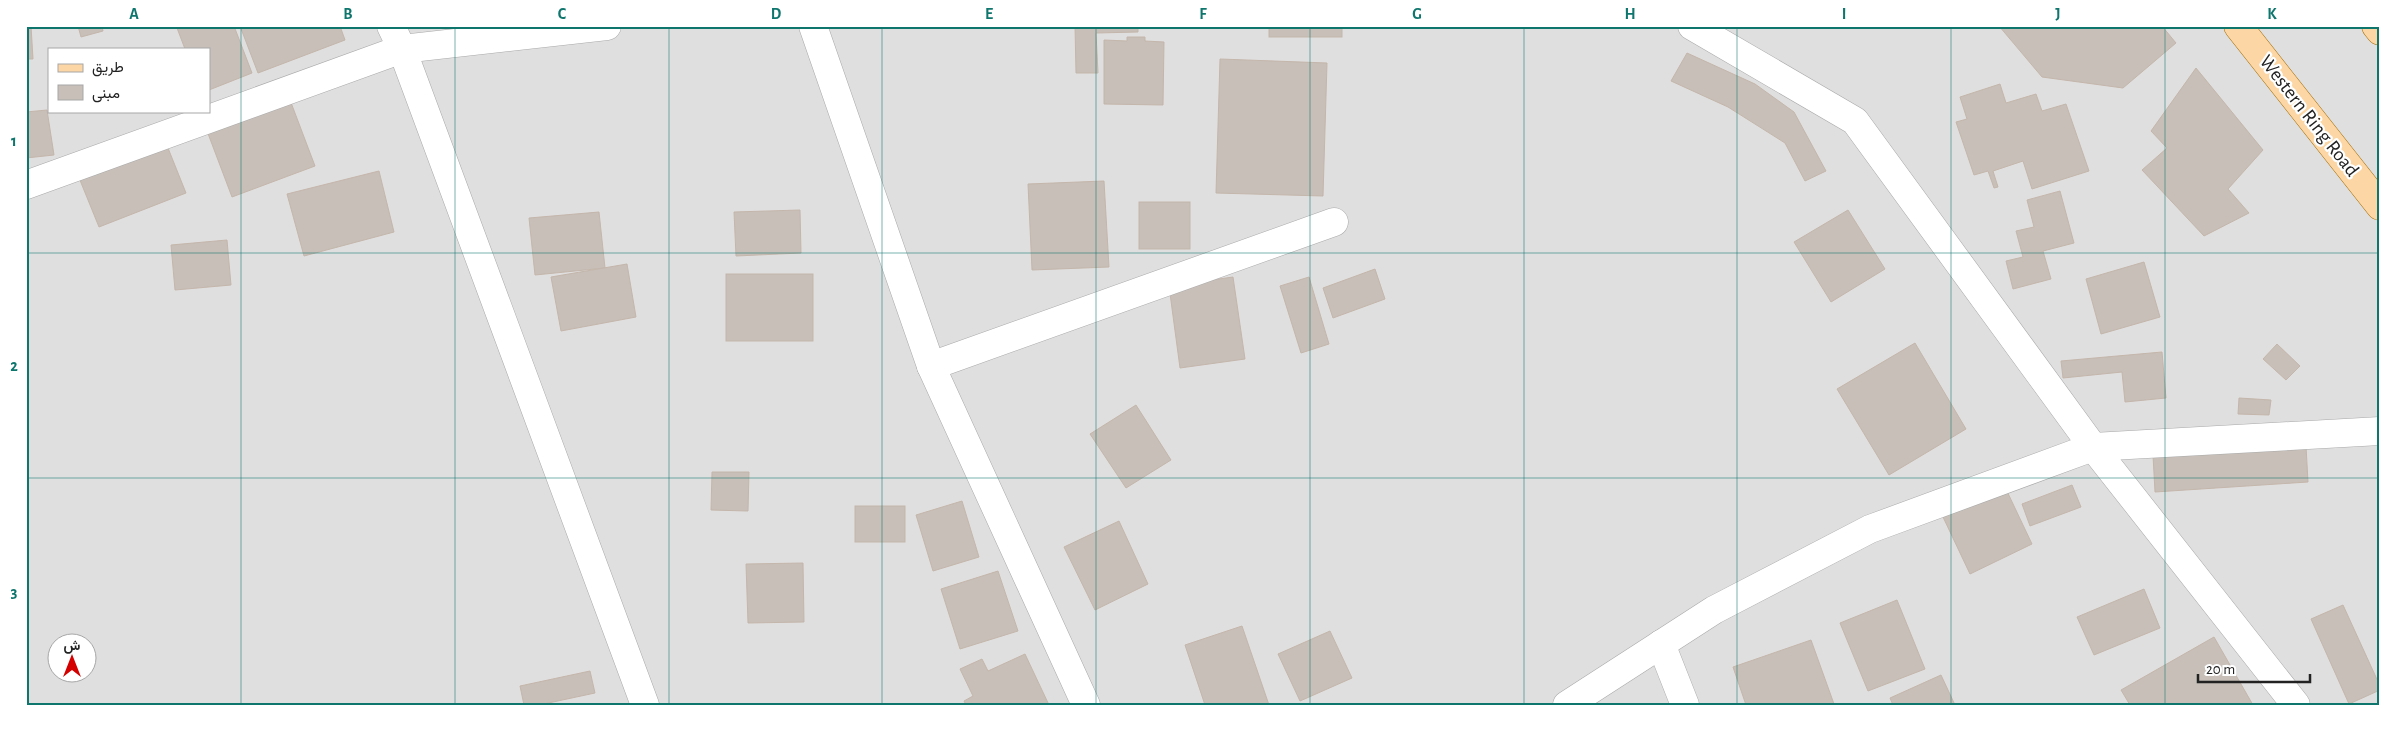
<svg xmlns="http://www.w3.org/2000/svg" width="2406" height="731" font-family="'Alegreya Sans',Vazirmatn,sans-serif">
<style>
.residential{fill:#e0dfdf;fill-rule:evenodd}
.building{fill:#c7bfb8;stroke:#c4b6ab}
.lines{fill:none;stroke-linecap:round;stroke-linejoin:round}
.minor-casing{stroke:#a9a9a9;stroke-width:29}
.major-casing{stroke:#a06b00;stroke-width:29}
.minor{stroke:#fff;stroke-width:28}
.major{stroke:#fcd6a4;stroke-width:28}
.grid{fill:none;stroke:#0f766e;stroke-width:1;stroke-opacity:0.55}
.labels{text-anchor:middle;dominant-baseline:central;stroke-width:4.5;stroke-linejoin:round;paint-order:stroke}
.street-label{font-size:20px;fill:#222;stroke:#fff}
.neatline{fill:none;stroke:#0f766e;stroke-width:2}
.grid-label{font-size:16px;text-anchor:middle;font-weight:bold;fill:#0f766e}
</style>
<rect width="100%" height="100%" fill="#f2efe9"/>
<path class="residential" d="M 26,26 L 2380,26 L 2380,705 L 26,705 ZM 49,49 L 209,49 L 209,111 L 49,111 ZM 58,644 L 88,644 L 88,674 L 58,674 Z"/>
<g class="building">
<path d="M 26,26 L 31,26 L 33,59 L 26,59 Z"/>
<path d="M 78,26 L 102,26 L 103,31 L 81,37 Z"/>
<path d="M 181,26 L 234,26 L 252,73 L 209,90 L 209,49 L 185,49 L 177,28 Z"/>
<path d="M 240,26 L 340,26 L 345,40 L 258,73 Z"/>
<path d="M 1075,26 L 1138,26 L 1138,32 L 1096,33 L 1098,73 L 1076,73 Z"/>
<rect x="1269" y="26" width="73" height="11"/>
<path d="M 1999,26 L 2162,26 L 2176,43 L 2123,88 L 2042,77 Z"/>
<path d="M 1127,37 L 1145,37 L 1145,41 L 1164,42 L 1163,105 L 1104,104 L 1104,40 L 1127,41 Z"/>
<path d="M 1687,53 L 1755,84 L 1794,112 L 1826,171 L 1805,181 L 1785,143 L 1728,107 L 1671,81 Z"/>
<path d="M 1220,59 L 1327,63 L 1323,196 L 1216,193 Z"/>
<path d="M 2196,68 L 2263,150 L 2228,189 L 2249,213 L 2204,236 L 2142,170 L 2167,148 L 2151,131 Z"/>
<path d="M 2000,84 L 2006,103 L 2036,94 L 2042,111 L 2066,104 L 2089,171 L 2032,189 L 2023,161 L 1993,171 L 1998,187 L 1994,188 L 1988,171 L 1974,175 L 1956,122 L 1967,119 L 1960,97 Z"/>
<path d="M 287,92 L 315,166 L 232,197 L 204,123 Z"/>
<path d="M 47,110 L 54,155 L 26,158 L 26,112 Z"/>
<path d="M 160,128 L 186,193 L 99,227 L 73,163 Z"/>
<path d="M 379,171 L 394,232 L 304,256 L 287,194 Z"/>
<path d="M 1104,181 L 1109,267 L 1032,270 L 1028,184 Z"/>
<path d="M 2060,191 L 2074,243 L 2043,251 L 2051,279 L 2013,289 L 2006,261 L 2023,257 L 2016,231 L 2034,227 L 2027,200 Z"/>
<rect x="1139" y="202" width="51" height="47"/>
<path d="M 800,210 L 801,253 L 736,256 L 734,212 Z"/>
<path d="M 1848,210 L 1885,269 L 1831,302 L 1794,242 Z"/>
<path d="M 599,212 L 605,268 L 535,275 L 529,218 Z"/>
<path d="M 227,240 L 231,285 L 175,290 L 171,245 Z"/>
<path d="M 2144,262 L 2160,317 L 2101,334 L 2086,279 Z"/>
<path d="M 627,264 L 636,317 L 561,331 L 551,277 Z"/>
<path d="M 1375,269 L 1385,299 L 1333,318 L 1323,288 Z"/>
<rect x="726" y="274" width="87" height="67"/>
<path d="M 1233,277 L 1245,359 L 1180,368 L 1169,286 Z"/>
<path d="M 1309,277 L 1329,344 L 1301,353 L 1280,286 Z"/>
<path d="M 1915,343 L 1966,429 L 1889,475 L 1837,389 Z"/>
<path d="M 2277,344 L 2300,366 L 2286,380 L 2263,359 Z"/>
<path d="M 2162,352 L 2166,398 L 2125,402 L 2122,372 L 2063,378 L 2061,361 Z"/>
<path d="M 2239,398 L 2271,400 L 2269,415 L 2238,414 Z"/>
<path d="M 1136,405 L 1171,460 L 1126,488 L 1090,434 Z"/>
<path d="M 2306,446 L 2308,482 L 2155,492 L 2153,455 Z"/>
<path d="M 712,472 L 749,472 L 748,511 L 711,510 Z"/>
<path d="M 2072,485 L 2081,507 L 2030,526 L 2022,504 Z"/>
<path d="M 2005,487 L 2032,544 L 1970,574 L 1943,517 Z"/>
<path d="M 962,501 L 979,557 L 933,571 L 916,515 Z"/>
<rect x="855" y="506" width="50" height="36"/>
<path d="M 1119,521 L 1148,584 L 1095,610 L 1064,547 Z"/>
<path d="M 803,563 L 804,622 L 748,623 L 746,564 Z"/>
<path d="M 998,571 L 1018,631 L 960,649 L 941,589 Z"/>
<path d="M 2144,589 L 2160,628 L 2094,655 L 2077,617 Z"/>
<path d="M 1897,600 L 1925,669 L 1868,691 L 1840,623 Z"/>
<path d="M 2343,605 L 2380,686 L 2380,690 L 2349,704 L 2311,619 Z"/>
<path d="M 1242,626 L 1269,705 L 1205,705 L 1185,645 Z"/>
<path d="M 1330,631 L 1352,678 L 1300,701 L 1278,654 Z"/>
<path d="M 2214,637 L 2253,705 L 2130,705 L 2121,690 Z"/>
<path d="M 1811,640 L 1834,704 L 1746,705 L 1733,667 Z"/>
<path d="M 1025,654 L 1049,705 L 966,705 L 964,701 L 973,696 L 960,669 L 982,659 L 988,671 Z"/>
<path d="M 590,671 L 595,693 L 539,705 L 524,705 L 520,686 Z"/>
<path d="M 1941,675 L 1955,705 L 1893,705 L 1890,698 Z"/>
</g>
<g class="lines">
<defs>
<g id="minor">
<path d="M 391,26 L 402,49 L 645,705"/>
<path d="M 813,26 L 931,366 L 1086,705"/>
<path d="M 1692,26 L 1855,121 L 2093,447 L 2296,705"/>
<path d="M 26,185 L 402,49 L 607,26"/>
<path d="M 931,366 L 1334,222"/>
<path d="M 1661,644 L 1685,705"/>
<path d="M 1567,705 L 1714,610 L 1870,529 L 2093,447 L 2380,431"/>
</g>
<g id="major">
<path d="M 2238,26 L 2380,206"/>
<path d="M 2376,26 L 2380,31"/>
</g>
</defs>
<use href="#minor" class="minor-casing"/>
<use href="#major" class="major-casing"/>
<use href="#minor" class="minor"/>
<use href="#major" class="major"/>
</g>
<path class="grid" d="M 241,26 L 241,705M 455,26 L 455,705M 669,26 L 669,705M 882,26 L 882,705M 1096,26 L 1096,705M 1310,26 L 1310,705M 1524,26 L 1524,705M 1737,26 L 1737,705M 1951,26 L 1951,705M 2165,26 L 2165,705M 26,253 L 2380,253M 26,478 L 2380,478"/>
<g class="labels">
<g class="street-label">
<text transform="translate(2309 116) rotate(52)">Western Ring Road</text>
</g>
</g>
<rect width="2406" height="731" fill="none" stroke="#ffffff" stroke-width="55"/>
<rect x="48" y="48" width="162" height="65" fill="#ffffff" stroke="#a7a7a7"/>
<rect x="58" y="64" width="25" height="8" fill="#fcd6a4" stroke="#a7a7a7"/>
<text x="92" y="72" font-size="15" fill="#222222">طريق</text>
<rect x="58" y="85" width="25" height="15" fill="#c7bfb8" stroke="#a7a7a7"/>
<text x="92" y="98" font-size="15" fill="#222222">مبنى</text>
<g transform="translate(72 658)"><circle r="24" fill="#ffffff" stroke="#a7a7a7"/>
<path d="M0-4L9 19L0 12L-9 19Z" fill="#d40000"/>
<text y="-8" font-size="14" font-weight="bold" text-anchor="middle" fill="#222222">ش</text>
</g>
<path d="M2198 674v8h112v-8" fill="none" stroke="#222222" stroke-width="2.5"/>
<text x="2206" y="674" font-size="15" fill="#222222" stroke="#ffffff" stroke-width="4" paint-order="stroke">20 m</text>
<rect x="28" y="28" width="2350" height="676" class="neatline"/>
<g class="grid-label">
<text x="134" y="19">A</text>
<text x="348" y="19">B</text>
<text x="562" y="19">C</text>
<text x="776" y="19">D</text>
<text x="989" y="19">E</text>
<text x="1203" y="19">F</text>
<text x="1417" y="19">G</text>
<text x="1630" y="19">H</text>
<text x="1844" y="19">I</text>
<text x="2058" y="19">J</text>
<text x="2272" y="19">K</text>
<text x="14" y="146">1</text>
<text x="14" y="371">2</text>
<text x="14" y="597">3</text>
</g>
</svg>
